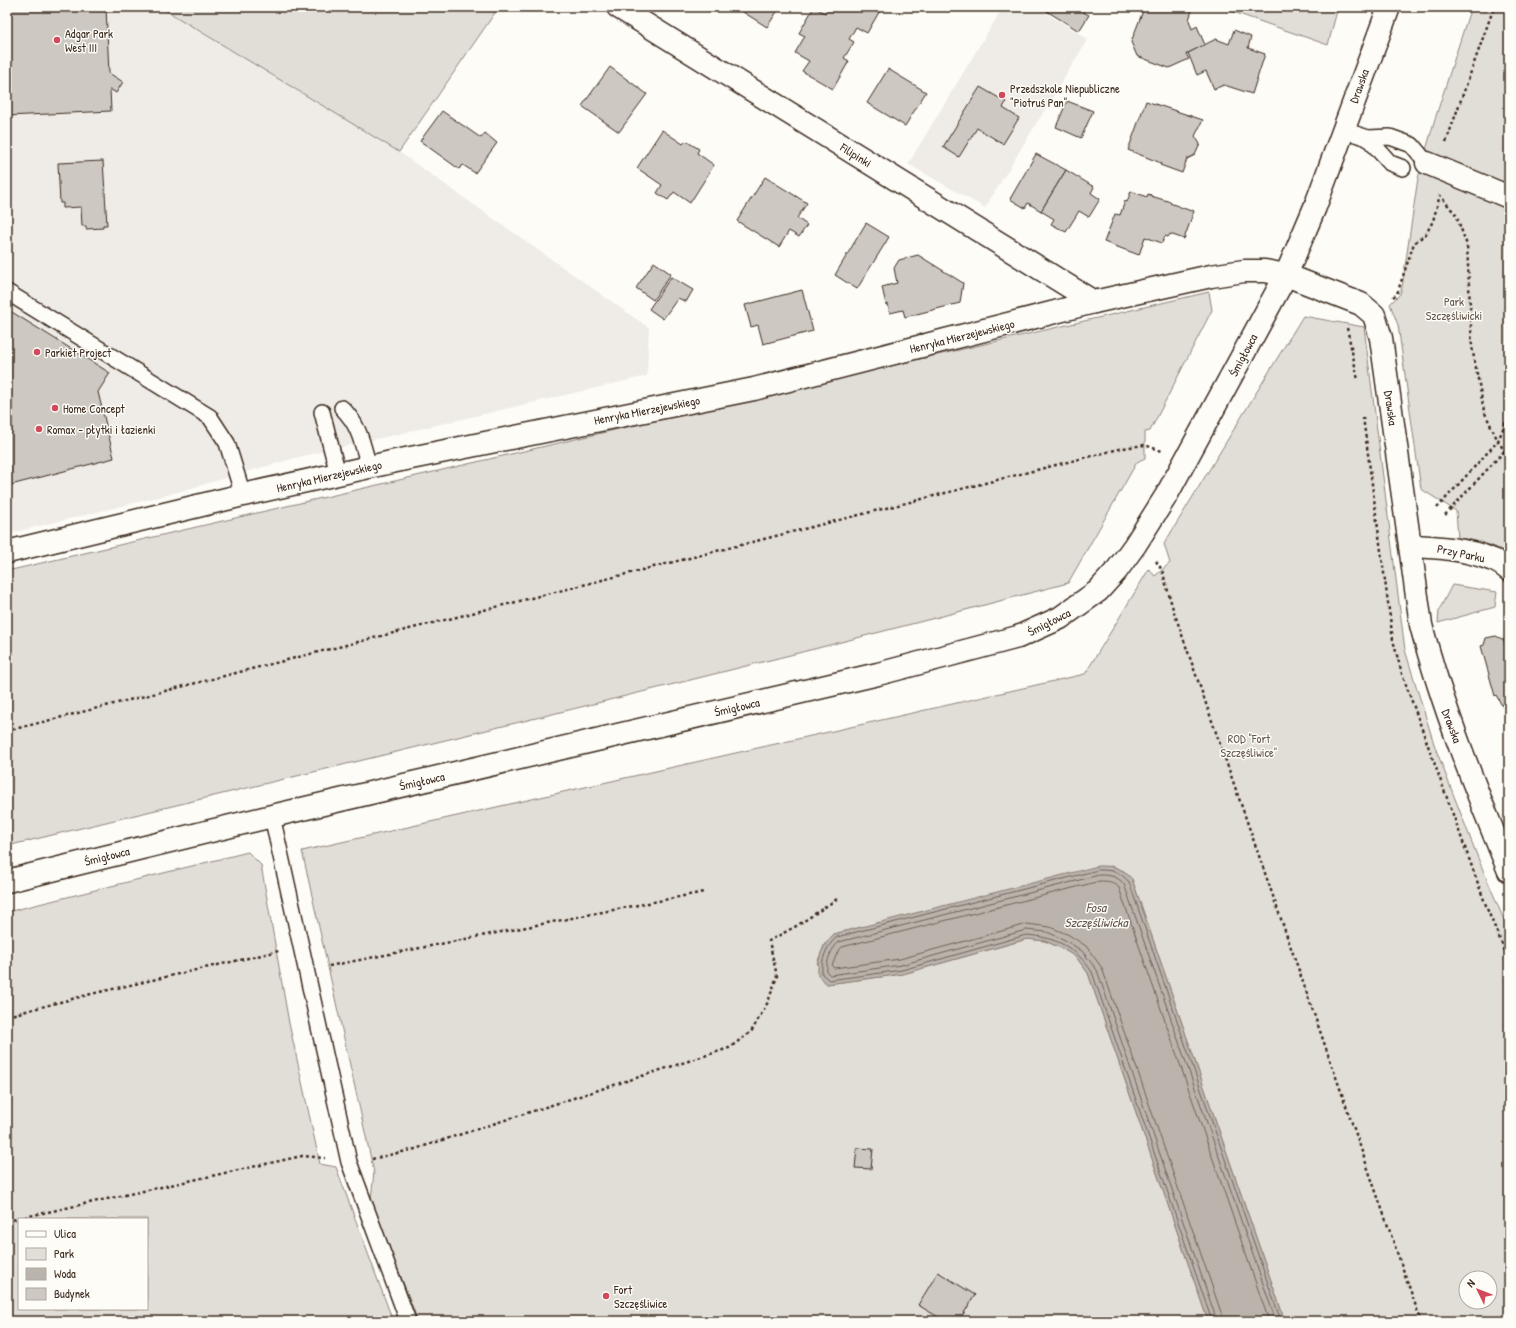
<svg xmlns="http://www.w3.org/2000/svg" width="1516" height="1328" font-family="'Patrick Hand',sans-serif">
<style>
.built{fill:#efece7}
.green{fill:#e1ded7;stroke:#8e847a;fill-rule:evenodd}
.water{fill:#bbb4ad;stroke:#887d74}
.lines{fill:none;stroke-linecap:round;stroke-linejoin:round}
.shore{stroke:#6e6157;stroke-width:1}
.building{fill:#cdc8c2;stroke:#3b2a1e}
.lane-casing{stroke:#3b2a1e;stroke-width:18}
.street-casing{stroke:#3b2a1e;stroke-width:25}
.path{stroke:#3b2a1e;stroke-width:2.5;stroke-dasharray:3 3;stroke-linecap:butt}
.lane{stroke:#fdfcf7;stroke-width:15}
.street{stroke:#fdfcf7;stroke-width:22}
.poi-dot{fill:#d1495b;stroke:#fdfcf7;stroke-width:1.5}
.labels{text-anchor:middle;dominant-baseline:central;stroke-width:3;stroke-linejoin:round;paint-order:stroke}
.poi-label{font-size:12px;fill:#3b2a1e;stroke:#fdfcf7;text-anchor:start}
.street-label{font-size:12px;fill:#3b2a1e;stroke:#fdfcf7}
.park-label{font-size:12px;fill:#64574c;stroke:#fdfcf7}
.water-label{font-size:13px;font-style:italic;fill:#615349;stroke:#fdfcf7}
</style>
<rect width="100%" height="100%" fill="#fdfcf7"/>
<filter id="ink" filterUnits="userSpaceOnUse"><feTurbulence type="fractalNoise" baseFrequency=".025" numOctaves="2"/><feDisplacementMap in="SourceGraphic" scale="8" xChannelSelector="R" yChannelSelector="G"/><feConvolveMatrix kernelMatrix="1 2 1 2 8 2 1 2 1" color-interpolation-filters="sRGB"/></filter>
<g filter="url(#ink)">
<g class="built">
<path d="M 7,7 L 160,7 L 399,152 L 649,328 L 647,376 L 295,458 L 167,495 L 7,534 Z"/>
<path d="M 1003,7 L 1036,7 L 1088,39 L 985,208 L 908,164 Z"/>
</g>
<g class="green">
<path d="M 160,7 L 499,7 L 399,152 Z"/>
<path d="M 1219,7 L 1338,7 L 1328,45 Z"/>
<path d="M 1471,7 L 1509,7 L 1509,554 C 1493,545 1477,540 1458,538 L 1456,511 L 1421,489 L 1398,325 L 1390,304 L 1400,294 L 1402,287 L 1418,178 L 1434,122 Z"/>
<path d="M 1209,292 L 1212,310 L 1150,431 L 1145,432 L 1145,458 L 1137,462 L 1068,583 C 716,677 361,760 7,846 L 7,571 Z"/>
<path d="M 1303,316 L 1364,327 L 1405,650 L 1435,747 L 1478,858 L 1509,932 L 1509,1321 L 1285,1321 L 1132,879 L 1124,871 L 1111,866 L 834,934 L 825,943 L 817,963 L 827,984 L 903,974 L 1027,939 L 1045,941 L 1061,948 L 1076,957 L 1088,973 L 1208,1321 L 418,1321 L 371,1199 L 374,1172 L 371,1159 L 302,851 L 1085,674 L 1149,569 L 1155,576 L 1170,563 L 1164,544 ZM 1466,1278 L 1490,1278 L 1490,1302 L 1466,1302 Z"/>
<path d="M 1452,585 L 1497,592 L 1495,607 L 1438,623 L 1439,610 Z"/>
<path d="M 248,852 L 261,865 L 289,1023 L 320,1164 L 336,1167 L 393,1321 L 7,1321 L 7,912 ZM 19,1219 L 147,1219 L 147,1309 L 19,1309 Z"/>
</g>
<path class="water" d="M 1098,866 C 1114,866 1121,867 1132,879 L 1285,1321 L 1208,1321 L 1088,973 L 1076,957 L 1061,948 L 1045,941 L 1027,939 L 903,974 L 827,984 L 818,976 C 817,958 822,946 834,934 Z"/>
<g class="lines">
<g class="shore">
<path d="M 1212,1321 L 1092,972 C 1076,947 1055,937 1026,935 L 902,970 L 829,980 L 822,974 C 821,960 826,946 837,937 L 1098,870 C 1112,870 1120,871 1129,882 L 1281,1321"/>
<path d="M 1217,1321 L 1097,970 L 1082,951 L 1065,940 L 1047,932 L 1026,930 L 901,965 L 830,975 L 827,972 C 826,961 831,949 839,942 L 1099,875 C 1110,875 1117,876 1124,884 L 1276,1321"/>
<path d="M 1223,1321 L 1222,1315 L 1102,968 L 1086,946 L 1069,935 L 1050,927 L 1027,924 L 900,959 L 834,968 L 832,966 L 838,951 L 842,947 L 1100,881 C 1107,881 1114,881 1119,888 L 1269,1321"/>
</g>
</g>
<g class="building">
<path d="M 7,7 L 106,7 L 109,73 L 123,82 L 116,93 L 110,89 L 111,111 L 7,116 Z"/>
<path d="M 735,7 L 780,7 L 767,27 Z"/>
<path d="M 814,7 L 825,13 L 828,7 L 835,11 L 837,7 L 882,7 L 867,33 L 856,27 L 849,39 L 854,42 L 844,58 L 849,61 L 833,89 L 802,71 L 809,61 L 795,53 L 805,36 L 799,33 Z"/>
<path d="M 1040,7 L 1086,7 L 1083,12 L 1089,15 L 1079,31 Z"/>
<path d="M 1140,7 L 1172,7 L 1176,8 L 1176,7 L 1193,7 L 1189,20 L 1192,29 L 1197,26 L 1205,45 L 1186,54 L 1189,59 L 1169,68 L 1137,56 L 1131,42 L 1143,11 L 1139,10 Z"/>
<path d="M 1234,30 L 1251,37 L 1248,48 L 1265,54 L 1252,94 L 1224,85 L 1214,89 L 1206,71 L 1197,75 L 1188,53 L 1216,39 L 1229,44 Z"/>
<path d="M 610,67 L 647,94 L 619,132 L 582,106 Z"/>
<path d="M 888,69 L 926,92 L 905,126 L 867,103 Z"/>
<path d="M 980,87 L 1006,102 L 1003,108 L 1019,118 L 1003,144 L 977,128 L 959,157 L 943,147 Z"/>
<path d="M 1067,101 L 1093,111 L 1081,138 L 1056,127 Z"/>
<path d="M 1146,101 L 1203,120 L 1195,136 L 1200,144 L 1195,155 L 1187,159 L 1182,173 L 1160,165 L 1161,163 L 1128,150 Z"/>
<path d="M 442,111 L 481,138 L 485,133 L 497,143 L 475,173 L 463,165 L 459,169 L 420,141 Z"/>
<path d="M 662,130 L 683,144 L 686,141 L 699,149 L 697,153 L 714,165 L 690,203 L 674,192 L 668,200 L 657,193 L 662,185 L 637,168 Z"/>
<path d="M 1036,154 L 1066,170 L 1041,211 L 1028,203 L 1025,208 L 1010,199 Z"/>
<path d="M 103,161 L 107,225 L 103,225 L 103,228 L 86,229 L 86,226 L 82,226 L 81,207 L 63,208 L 63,203 L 60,203 L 58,163 Z"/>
<path d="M 1066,170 L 1094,187 L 1091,193 L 1100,199 L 1089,217 L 1079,211 L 1066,232 L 1051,224 L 1054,219 L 1041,211 Z"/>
<path d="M 765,177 L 807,203 L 797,218 L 807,225 L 799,237 L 789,231 L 779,247 L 737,221 Z"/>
<path d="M 1131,191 L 1147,197 L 1148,194 L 1151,195 L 1151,196 L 1171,202 L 1170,203 L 1191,211 L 1192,210 L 1194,211 L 1184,239 L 1170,234 L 1168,237 L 1165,236 L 1162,243 L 1145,237 L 1139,255 L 1104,242 L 1115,214 L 1120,215 L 1125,201 L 1127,202 Z"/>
<path d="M 866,223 L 889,237 L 857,289 L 835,275 Z"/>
<path d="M 918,255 L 963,283 L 960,303 L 905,317 L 903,310 L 890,313 L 888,304 L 886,305 L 882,287 L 897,283 L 894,268 L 899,260 Z"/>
<path d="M 654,262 L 671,274 L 653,300 L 636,288 Z"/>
<path d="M 671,277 L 693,290 L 686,302 L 678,298 L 663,319 L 649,309 Z"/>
<path d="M 802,290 L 813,331 L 763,344 L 758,325 L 751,327 L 745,305 Z"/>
<path d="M 7,309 L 110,373 L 98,392 L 114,458 L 7,486 Z"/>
<path d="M 1496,636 L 1504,640 L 1505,646 L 1509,645 L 1509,718 L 1496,695 L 1495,696 L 1481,646 L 1484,645 L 1486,638 Z"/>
<path d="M 857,1148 L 873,1149 L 871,1169 L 855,1168 Z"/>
<path d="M 938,1272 L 975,1295 L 959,1321 L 945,1321 L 918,1305 Z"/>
</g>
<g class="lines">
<defs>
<g id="lane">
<path d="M 1343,130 L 1368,138 L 1390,137 L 1412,145 L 1427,163"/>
<path d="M 1368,138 L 1390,163 L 1403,168"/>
<path d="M 7,292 L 210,417 L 227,443 L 243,495"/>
<path d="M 342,408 C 360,426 362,443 369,467"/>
<path d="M 322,412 L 338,474"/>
<path d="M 272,816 L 349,1162 L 408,1321"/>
</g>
<g id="street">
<path d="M 618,7 L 1094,302"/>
<path d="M 1427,163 L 1509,197"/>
<path d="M 1410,546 C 1437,547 1468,549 1493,560 C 1499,562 1504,566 1509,570"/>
<path d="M 7,552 L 243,495 L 396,461 L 754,389 L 1094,302 L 1211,276 L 1244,271 L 1265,271 L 1286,275 L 1361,304 L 1374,315 L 1381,338 L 1421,625 C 1443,709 1476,790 1509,871"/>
<path d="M 7,881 L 272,816 L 878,674 L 1018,637 L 1060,618 L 1098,591 L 1117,570 L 1135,545 L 1166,496 L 1246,349 L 1286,275 L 1315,207 L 1389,7"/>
</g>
</defs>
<use href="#lane" class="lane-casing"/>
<use href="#street" class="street-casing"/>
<g class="path">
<path d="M 1446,142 L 1494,7"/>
<path d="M 1443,199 L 1456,215 L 1467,245 L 1472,347 L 1484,411 L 1498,441 L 1509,458"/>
<path d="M 1393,297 L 1397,294 L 1414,243 L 1426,234 L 1433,221 L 1440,195"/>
<path d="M 1347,328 L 1358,380"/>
<path d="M 1363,417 L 1393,640 L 1402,674 L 1488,911 L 1509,961"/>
<path d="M 1437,508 L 1498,441 L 1509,414"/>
<path d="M 1445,515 L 1509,446"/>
<path d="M 1156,561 L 1162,570 L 1173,609 L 1421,1321"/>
<path d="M 7,731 L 1123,448 L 1145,445 L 1162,451"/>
<path d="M 329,966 L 704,892"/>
<path d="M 7,1016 L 91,994 L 279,951"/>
<path d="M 372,1159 L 415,1149 L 729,1048 L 751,1032 L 768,1002 L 777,976 L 769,941 L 798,925 L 837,899"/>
<path d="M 7,1221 L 302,1156 L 325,1158"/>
</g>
<use href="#lane" class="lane"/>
<use href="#street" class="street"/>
</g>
</g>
<g class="poi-dot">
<circle cx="57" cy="40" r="4"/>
<circle cx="1002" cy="95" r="4"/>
<circle cx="37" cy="352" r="4"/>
<circle cx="55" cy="408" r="4"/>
<circle cx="39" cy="429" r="4"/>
<circle cx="606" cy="1296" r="4"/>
</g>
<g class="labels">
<g class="poi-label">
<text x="65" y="33">Adgar Park<tspan x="65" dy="14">West III</tspan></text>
<text x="1010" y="88">Przedszkole Niepubliczne<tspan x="1010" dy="14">"Piotruś Pan"</tspan></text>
<text x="45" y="352">Parkiet Project</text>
<text x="63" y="408">Home Concept</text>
<text x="47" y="429">Romax - płytki i łazienki</text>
<text x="614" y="1289">Fort<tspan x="614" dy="14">Szczęśliwice</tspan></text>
</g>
<g class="street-label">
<text transform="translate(1359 86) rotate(-70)">Drawska</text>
<text transform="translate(856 155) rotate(32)">Filipinki</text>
<text transform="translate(962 336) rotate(-14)">Henryka Mierzejewskiego</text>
<text transform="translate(1243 355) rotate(-62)">Śmigłowca</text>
<text transform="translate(1391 408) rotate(82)">Drawska</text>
<text transform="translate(647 410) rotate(-11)">Henryka Mierzejewskiego</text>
<text transform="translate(329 476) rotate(-13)">Henryka Mierzejewskiego</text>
<text transform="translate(1461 553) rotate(12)">Przy Parku</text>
<text transform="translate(1049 622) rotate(-27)">Śmigłowca</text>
<text transform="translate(737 707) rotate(-13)">Śmigłowca</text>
<text transform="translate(1452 726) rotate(69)">Drawska</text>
<text transform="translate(422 781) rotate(-13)">Śmigłowca</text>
<text transform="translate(107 856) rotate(-14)">Śmigłowca</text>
</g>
<g class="park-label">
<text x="1454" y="301">Park<tspan x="1454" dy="14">Szczęśliwicki</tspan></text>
<text x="1249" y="738">ROD "Fort<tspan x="1249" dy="14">Szczęśliwice"</tspan></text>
</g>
<g class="water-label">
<text x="1096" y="907">Fosa<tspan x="1096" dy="15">Szczęśliwicka</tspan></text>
</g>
</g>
<rect width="1516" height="1328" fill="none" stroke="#fdfcf7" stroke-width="24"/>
<rect x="12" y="12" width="1492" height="1304" fill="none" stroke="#3b2a1e" stroke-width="1.5" filter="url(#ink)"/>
<rect x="18" y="1218" width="130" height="92" fill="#fdfcf7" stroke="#afa8a0"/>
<rect x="26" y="1231" width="20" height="6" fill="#fdfcf7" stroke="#afa8a0"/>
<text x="54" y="1238" font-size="12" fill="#3b2a1e">Ulica</text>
<rect x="26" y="1248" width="20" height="12" fill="#e1ded7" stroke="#afa8a0"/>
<text x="54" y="1258" font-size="12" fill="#3b2a1e">Park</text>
<rect x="26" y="1268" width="20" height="12" fill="#bbb4ad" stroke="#afa8a0"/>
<text x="54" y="1278" font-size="12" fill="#3b2a1e">Woda</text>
<rect x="26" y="1288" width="20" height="12" fill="#cdc8c2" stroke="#afa8a0"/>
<text x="54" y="1298" font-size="12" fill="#3b2a1e">Budynek</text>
<g transform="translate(1478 1290) rotate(313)"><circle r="19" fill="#fdfcf7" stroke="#afa8a0"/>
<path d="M0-3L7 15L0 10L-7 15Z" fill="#d1495b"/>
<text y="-6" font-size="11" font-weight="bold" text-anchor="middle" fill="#3b2a1e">N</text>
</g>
</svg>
